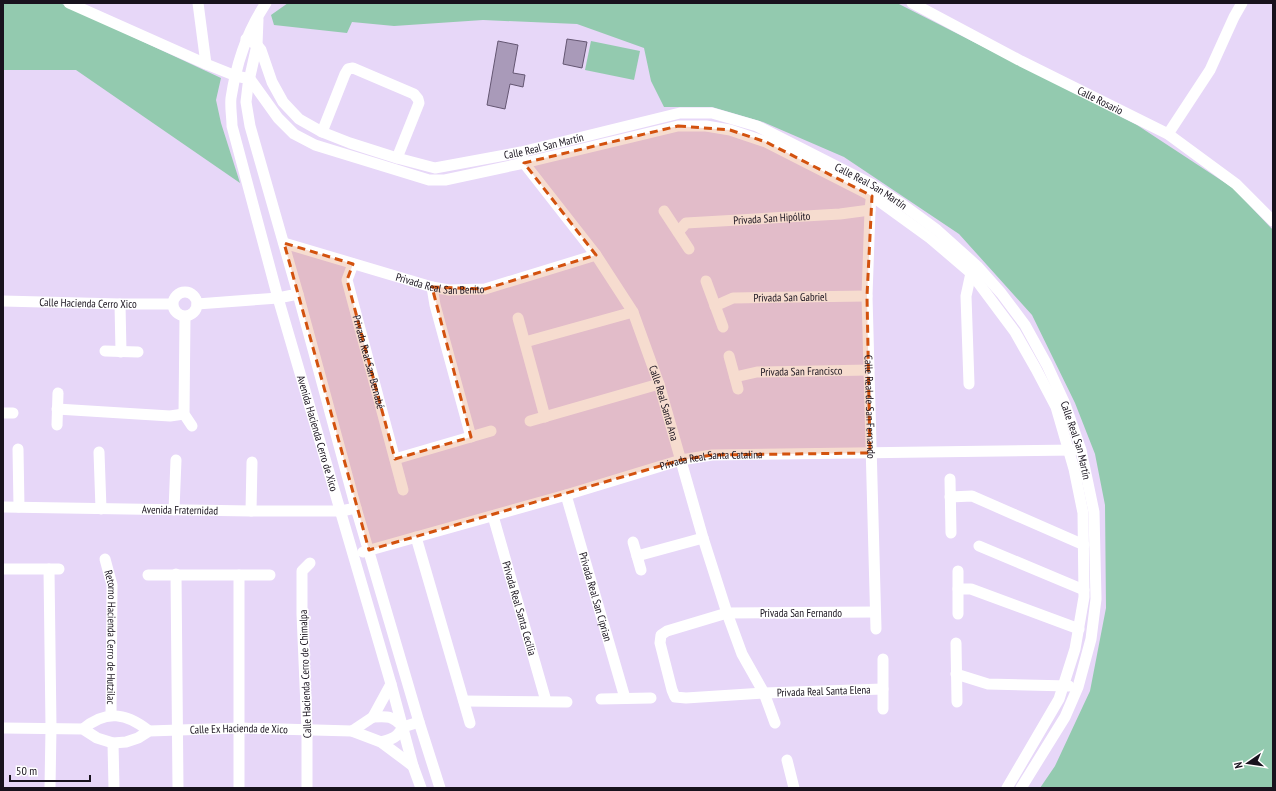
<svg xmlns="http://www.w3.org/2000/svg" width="1276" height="791" font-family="'PT Sans Narrow',sans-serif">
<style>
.green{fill:#93caaf}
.building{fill:#a99ab9;stroke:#645672}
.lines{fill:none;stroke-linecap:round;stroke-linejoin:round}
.minor{stroke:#fff;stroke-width:11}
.marked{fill:#d3520e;fill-opacity:0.2;stroke:#d3520e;stroke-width:3;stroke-dasharray:8 5;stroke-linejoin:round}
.labels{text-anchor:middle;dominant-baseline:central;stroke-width:3.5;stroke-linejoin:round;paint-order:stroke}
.street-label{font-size:11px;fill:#18121d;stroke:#fff}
</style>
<rect width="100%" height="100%" fill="#e7d7f8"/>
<g class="green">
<path d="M 3,3 L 60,3 L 221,78 L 216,100 L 221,123 L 240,183 L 76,70 L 3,70 Z"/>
<path d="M 288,3 L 897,3 L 1137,125 L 1233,188 L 1273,230 L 1273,788 L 1040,788 L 1055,766 L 1090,691 L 1106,608 L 1105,505 L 1095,454 L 1075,403 L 1032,315 L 959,234 L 844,157 L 763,122 L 712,107 L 664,107 L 651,81 L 644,48 L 577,24 L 483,20 L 394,26 L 352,22 L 347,33 L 274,25 L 271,15 Z"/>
<path d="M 591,41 L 640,51 L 634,80 L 585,70 Z"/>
</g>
<g class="building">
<path d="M 567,39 L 587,42 L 582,68 L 563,64 Z"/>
<path d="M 498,41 L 518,45 L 513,73 L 525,75 L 523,87 L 510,84 L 505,109 L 487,105 Z"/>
</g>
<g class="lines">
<g class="minor">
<path d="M 69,3 L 206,64 L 236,76 L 250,79 L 278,118 L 294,134 L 315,145 L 429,180 L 445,180 L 524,163 L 678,126 L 706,126 L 730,130 L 766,142 L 872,196 L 930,238 L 971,273 L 1015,332 L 1036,369 L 1056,407 L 1074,469 L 1083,513 L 1084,597 L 1075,649 L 1059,699 L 1007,788"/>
<path d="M 198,3 L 206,64"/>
<path id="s1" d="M 266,3 C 247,31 236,65 231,98 C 230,107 232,117 232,126 L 278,298 L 391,684 L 413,766 L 421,788"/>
<path id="s2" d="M 912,3 L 1021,61 L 1168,134 L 1236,184 L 1273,221"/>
<path d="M 258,19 L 257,45 L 248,85 L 246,102 L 250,126 L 298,294 L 356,508 L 419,722 L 440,788"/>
<path id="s3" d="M 246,39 L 257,45 L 261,50 L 272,82 L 283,102 L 299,119 L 322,132 L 350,143 L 397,158 L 435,168 L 521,152 L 680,113 L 712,113 L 757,126 L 873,185 L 899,202 L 937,230 L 977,266 L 1001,293 L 1025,325 L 1047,365 L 1065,404 L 1081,450 L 1094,512 L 1096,599 L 1091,639 L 1078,687 L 1065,717 L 1021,788"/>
<path d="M 322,132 L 345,74 L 348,69 L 353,68 L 414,94 L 418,99 L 419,103 L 397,158"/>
<path d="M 1168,134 L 1210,70 L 1234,17 L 1242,3"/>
<path id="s4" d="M 523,158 L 524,163 L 596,255 L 633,312 L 659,384 L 703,538 L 727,613 L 742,654 L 764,693 L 775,723"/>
<path id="s5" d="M 872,190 L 870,210 L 867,296 L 876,629"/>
<path d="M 664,211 L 689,249"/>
<path id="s6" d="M 678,232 L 686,223 L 840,214 L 870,210"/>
<path id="s7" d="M 284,243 L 432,287 L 449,290 L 485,289 L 596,255"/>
<path id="s8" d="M 353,264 L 347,280 L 403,490"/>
<path d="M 706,281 L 723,327"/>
<path d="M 432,287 L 435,305 L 471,437"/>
<circle cx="185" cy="304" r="12"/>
<path id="s9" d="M 3,301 L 120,304 L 172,304"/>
<path d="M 120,304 L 121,352"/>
<path d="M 197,304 L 278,298 L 298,294"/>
<path id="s10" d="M 715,306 L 733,298 L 867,296"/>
<path d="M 185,317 L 184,414 L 192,426"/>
<path d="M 518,318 L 545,417"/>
<path d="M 525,342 L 633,312"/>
<path d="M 105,351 L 138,352"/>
<path d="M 729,356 L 738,389"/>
<path id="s11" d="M 735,377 L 757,372 L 869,370"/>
<path d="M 969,384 L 966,296 L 971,273"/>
<path d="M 57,409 L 170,416 L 184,414"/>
<path d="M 3,413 L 13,413"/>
<path d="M 530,421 L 659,384"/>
<path d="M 57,425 L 58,393"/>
<path d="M 18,449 L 19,507"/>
<path d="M 99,452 L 101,509"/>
<path d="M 395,459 L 491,431"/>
<path d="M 950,479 L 951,533"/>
<path id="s12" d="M 566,495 L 625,698"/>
<path d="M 950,497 L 972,496 L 1084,545"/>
<path id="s13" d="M 3,507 L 251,511 L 341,511 L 356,508"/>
<path d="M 174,510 L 176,460"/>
<path d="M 251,511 L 252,462"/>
<path id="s14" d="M 493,516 L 546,701"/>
<path d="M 416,537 L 470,723"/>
<path d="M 633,542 L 641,570"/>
<path d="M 979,546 L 1084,590"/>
<path id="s15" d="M 363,552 L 566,495 L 681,460 L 712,455 L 1075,450"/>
<path d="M 637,556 L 703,538"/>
<path id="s16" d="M 105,559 L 112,585 L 111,715"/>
<path d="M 3,569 L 59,569"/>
<path d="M 49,569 L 51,728 L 50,788"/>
<path d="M 176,574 L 178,788"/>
<path d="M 148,575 L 270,575"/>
<path d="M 958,589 L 971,589 L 1079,629"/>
<path id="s17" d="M 875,612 L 727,613 L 667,631 L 661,635 L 660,643 L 672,690 L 675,697 L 686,698 L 764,693 L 883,689"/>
<path d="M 958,614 L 958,571"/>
<path d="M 956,643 L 957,702"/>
<path d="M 883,659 L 883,709"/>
<path d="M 956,674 L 988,684 L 1069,686"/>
<path d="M 601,699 L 651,698"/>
<path d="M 464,701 L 567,702"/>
<path d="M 373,717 C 389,716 392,716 403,727"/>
<path id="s18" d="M 3,728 L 83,729 L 97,738 L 113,743 L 126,742 L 138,738 L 149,731 L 240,728 L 352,731 L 381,742 L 413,766"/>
<path d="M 83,729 C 106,709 127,713 149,731"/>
<path d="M 352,731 L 373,717 L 391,684"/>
<path d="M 381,742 C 392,739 397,738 403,727 L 419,722"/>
<path d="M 113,743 L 114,788"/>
<path d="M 787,760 L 794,788"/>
<path d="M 239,788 L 239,575"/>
<path d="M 307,788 L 307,731 L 302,614 L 302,571 L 310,563"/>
</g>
</g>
<path class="marked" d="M 678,126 L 730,130 L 766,142 L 872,196 L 867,296 L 870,453 L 712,455 L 681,460 L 369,550 L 284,243 L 353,264 L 347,280 L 395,459 L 471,437 L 432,287 L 485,289 L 596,255 L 524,163 Z"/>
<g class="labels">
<g class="street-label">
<text stroke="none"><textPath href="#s2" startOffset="212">Calle Rosario</textPath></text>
<text stroke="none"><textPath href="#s3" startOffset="355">Calle Real San Martín</textPath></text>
<text stroke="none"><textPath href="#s3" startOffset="703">Calle Real San Martín</textPath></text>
<text stroke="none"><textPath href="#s6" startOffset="98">Privada San Hipólito</textPath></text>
<text stroke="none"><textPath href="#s7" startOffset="162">Privada Real San Benito</textPath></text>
<text stroke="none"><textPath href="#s10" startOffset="77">Privada San Gabriel</textPath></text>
<text stroke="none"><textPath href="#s9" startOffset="85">Calle Hacienda Cerro Xico</textPath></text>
<text stroke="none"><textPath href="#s8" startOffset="102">Privada Real San Bernabé</textPath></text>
<text stroke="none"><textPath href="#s11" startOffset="67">Privada San Francisco</textPath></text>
<text stroke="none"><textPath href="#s4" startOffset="286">Calle Real Santa Ana</textPath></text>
<text stroke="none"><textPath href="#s5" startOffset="217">Calle Real de San Fernando</textPath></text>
<text stroke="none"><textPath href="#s1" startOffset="449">Avenida Hacienda Cerro de Xico</textPath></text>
<text stroke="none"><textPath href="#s3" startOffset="1039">Calle Real San Martín</textPath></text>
<text stroke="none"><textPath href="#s15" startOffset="361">Privada Real Santa Catalina</textPath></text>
<text stroke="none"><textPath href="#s13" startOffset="177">Avenida Fraternidad</textPath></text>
<text stroke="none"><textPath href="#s12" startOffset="106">Privada Real San Ciprian</textPath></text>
<text stroke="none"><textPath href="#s14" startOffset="96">Privada Real Santa Cecilia</textPath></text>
<text x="801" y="613">Privada San Fernando</text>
<text stroke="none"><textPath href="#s16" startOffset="79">Retorno Hacienda Cerro de Hutzilac</textPath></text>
<text transform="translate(305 674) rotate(-92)">Calle Hacienda Cerro de Chimalpa</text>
<text stroke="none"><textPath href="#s17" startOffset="431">Privada Real Santa Elena</textPath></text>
<text stroke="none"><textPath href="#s18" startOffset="242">Calle Ex Hacienda de Xico</textPath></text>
</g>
</g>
<rect width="1276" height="791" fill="none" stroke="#18121d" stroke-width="8"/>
<g transform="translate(1248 763) rotate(257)" stroke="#ffffff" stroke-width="3" paint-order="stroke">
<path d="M0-3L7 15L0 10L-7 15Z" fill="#18121d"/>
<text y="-6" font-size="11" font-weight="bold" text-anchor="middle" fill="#18121d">N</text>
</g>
<path d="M10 775v6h80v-6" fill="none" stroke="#18121d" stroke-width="2"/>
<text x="16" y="775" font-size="12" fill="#18121d" stroke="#ffffff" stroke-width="3" paint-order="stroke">50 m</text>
</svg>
